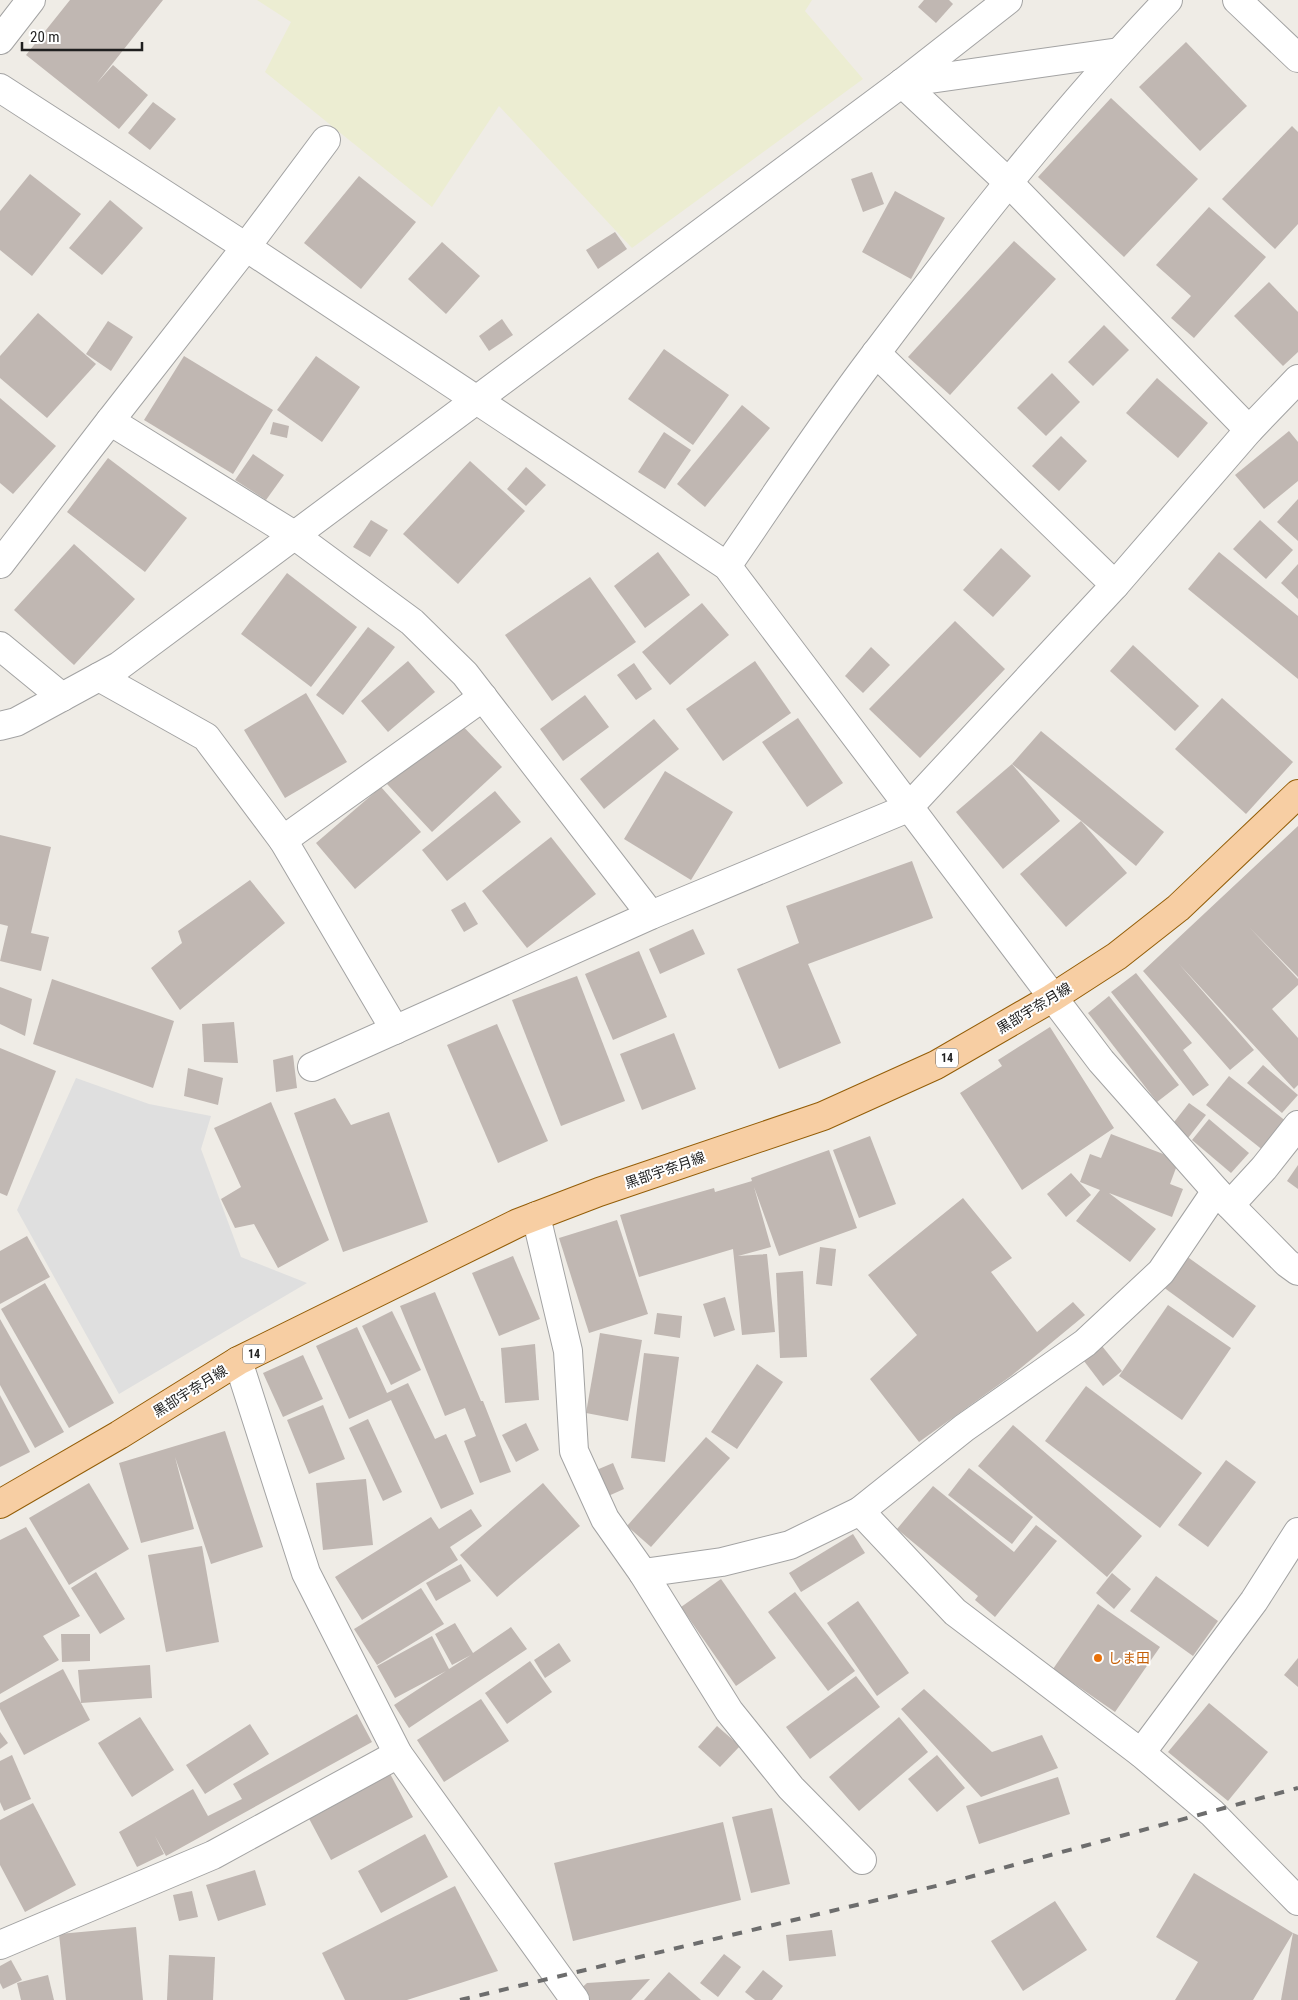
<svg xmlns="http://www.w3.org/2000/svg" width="1298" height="2000" font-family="'Roboto Condensed','Noto Sans JP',sans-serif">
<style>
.farmland{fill:#ecedd2}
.parking{fill:#dfdfdf}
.building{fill:#c0b7b2}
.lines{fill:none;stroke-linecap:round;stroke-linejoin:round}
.minor-casing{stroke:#a3a3a3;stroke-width:30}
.tertiary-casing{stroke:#a3a3a3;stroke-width:30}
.primary-casing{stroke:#935d07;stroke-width:30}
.minor{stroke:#fff;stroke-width:28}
.tertiary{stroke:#fff;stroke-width:28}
.primary{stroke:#f7cea3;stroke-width:28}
.rail{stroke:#6d6d6d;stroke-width:4;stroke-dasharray:10 10;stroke-linecap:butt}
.food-dot{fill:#e8710a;stroke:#fff;stroke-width:2}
.labels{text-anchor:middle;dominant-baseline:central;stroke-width:4;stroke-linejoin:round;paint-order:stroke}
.shield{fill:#fff;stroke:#626262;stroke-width:1}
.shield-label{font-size:12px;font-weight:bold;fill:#1f1f1f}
.street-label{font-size:14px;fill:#1f1f1f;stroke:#fff}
.food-label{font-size:14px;fill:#c56008;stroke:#fff;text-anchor:start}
</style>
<rect width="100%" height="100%" fill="#efece6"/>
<path class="farmland" d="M 257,0 L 812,0 L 805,11 L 863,79 L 632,248 L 499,106 L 432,207 L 265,72 L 291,22 Z"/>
<path class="parking" d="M 76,1078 L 149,1104 L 211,1116 L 201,1149 L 241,1257 L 307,1283 L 119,1394 L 17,1210 Z"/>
<g class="building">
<path d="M 70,0 L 163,0 L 97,83 L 113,65 L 148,95 L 119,129 L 26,55 Z"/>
<path d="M 924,0 L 949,0 L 953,4 L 936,23 L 918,7 Z"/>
<path d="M 1186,42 L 1247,106 L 1200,151 L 1139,87 Z"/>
<path d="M 1111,98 L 1198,179 L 1124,257 L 1038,177 Z"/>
<path d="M 153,102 L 176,119 L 150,150 L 128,133 Z"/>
<path d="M 1292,126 L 1298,132 L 1298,224 L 1275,249 L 1222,199 Z"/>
<path d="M 872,172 L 884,204 L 863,212 L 851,179 Z"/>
<path d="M 30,174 L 81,214 L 32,276 L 0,250 L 0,211 Z"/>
<path d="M 359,176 L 416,222 L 361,289 L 304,243 Z"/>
<path d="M 895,191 L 945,218 L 911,279 L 862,252 Z"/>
<path d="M 110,200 L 143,228 L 102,275 L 69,248 Z"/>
<path d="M 1209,207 L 1266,257 L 1194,338 L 1171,318 L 1191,296 L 1156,265 Z"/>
<path d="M 615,232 L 627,249 L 598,269 L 586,250 Z"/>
<path d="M 1014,241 L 1056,279 L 950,395 L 908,357 Z"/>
<path d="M 442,242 L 480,276 L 446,314 L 408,279 Z"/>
<path d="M 1269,282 L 1298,312 L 1298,352 L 1283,366 L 1234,316 Z"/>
<path d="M 38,313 L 96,364 L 47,418 L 0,378 L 0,356 Z"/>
<path d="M 502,319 L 513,335 L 489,351 L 479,336 Z"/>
<path d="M 108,321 L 133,337 L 111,371 L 86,354 Z"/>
<path d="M 1104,325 L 1129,350 L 1093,386 L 1068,362 Z"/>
<path d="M 664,349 L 729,395 L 693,445 L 628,399 Z"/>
<path d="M 184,356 L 273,410 L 233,474 L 144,420 Z"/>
<path d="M 316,356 L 360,387 L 322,442 L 277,410 Z"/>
<path d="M 1052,373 L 1080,402 L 1046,436 L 1017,408 Z"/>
<path d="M 1157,378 L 1208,423 L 1178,458 L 1126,413 Z"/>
<path d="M 0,398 L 56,446 L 13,494 L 0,483 Z"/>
<path d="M 742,405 L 770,428 L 705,507 L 677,484 Z"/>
<path d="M 273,422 L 289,426 L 287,438 L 270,434 Z"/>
<path d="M 1289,431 L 1298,442 L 1298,481 L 1264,509 L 1235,475 Z"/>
<path d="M 664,432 L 691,450 L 665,489 L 638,472 Z"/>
<path d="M 1061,436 L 1087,461 L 1059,491 L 1032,466 Z"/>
<path d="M 253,454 L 284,475 L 266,500 L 235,480 Z"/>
<path d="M 108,458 L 187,518 L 145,572 L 67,512 Z"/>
<path d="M 470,461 L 525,511 L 458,584 L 403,534 Z"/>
<path d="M 526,467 L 546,485 L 526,506 L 507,489 Z"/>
<path d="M 1298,499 L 1298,541 L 1277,522 Z"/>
<path d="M 371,520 L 388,530 L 370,557 L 353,547 Z"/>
<path d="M 1260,520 L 1293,550 L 1266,579 L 1233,549 Z"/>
<path d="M 74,544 L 135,599 L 74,665 L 14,610 Z"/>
<path d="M 1001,548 L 1031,576 L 993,617 L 963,590 Z"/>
<path d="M 658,552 L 690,595 L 645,628 L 614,586 Z"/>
<path d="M 1219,552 L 1298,616 L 1298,679 L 1188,589 Z"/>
<path d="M 1298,564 L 1298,599 L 1281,583 Z"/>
<path d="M 287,573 L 357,627 L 311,687 L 241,634 Z"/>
<path d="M 590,577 L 636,642 L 552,701 L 505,635 Z"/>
<path d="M 702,603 L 729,635 L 670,685 L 642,652 Z"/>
<path d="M 955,621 L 1005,669 L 920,758 L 869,709 Z"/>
<path d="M 368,627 L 395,647 L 343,715 L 316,695 Z"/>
<path d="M 1133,645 L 1199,706 L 1175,731 L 1110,671 Z"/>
<path d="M 871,647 L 890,665 L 863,693 L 845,676 Z"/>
<path d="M 408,661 L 435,692 L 388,732 L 361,701 Z"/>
<path d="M 755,661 L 791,713 L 723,761 L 686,709 Z"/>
<path d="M 634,663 L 652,689 L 636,700 L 617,675 Z"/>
<path d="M 306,693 L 347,762 L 285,798 L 244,730 Z"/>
<path d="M 585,695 L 609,727 L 563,761 L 540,729 Z"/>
<path d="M 1222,698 L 1293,762 L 1246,814 L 1175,749 Z"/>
<path d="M 798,718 L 843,783 L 807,807 L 762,742 Z"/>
<path d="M 456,719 L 502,767 L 432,832 L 387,784 Z"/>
<path d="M 654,719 L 679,749 L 604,809 L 580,779 Z"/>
<path d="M 1041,731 L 1164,832 L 1136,866 L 1012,764 Z"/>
<path d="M 1012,764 L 1060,821 L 1003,869 L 956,812 Z"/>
<path d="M 665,771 L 733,812 L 691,880 L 624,839 Z"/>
<path d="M 381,787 L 421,832 L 355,889 L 316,843 Z"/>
<path d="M 495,791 L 521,822 L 447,881 L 422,850 Z"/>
<path d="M 1081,821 L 1127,873 L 1066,927 L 1020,874 Z"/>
<path d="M 1298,826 L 1298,977 L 1249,927 L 1298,979 L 1298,985 L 1272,1009 L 1298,1038 L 1298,1085 L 1294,1089 L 1179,964 L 1254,1050 L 1230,1070 L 1143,971 Z"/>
<path d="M 0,835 L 51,847 L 31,933 L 49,937 L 41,971 L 0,961 L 8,926 L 0,924 Z"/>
<path d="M 551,837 L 596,894 L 527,948 L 482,891 Z"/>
<path d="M 912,861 L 933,918 L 808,964 L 841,1043 L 779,1069 L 737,969 L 799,943 L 786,906 Z"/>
<path d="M 250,880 L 285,923 L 180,1010 L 151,968 L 182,943 L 178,931 Z"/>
<path d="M 465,902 L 478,924 L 464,932 L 451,910 Z"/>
<path d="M 693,929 L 705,954 L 660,974 L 649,949 Z"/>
<path d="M 639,951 L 667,1017 L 613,1040 L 585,974 Z"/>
<path d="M 1136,973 L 1192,1043 L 1183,1050 L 1209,1085 L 1193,1096 L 1111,992 Z"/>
<path d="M 577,976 L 625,1101 L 561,1126 L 512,1000 Z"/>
<path d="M 52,979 L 174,1021 L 153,1088 L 33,1044 Z"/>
<path d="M 0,987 L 32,999 L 25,1036 L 0,1024 Z"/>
<path d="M 1109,996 L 1179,1085 L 1157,1102 L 1088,1013 Z"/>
<path d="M 234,1022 L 238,1063 L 204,1062 L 202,1024 Z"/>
<path d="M 497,1024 L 548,1141 L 498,1163 L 447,1045 Z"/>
<path d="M 1050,1027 L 1114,1128 L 1022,1190 L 960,1093 L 1002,1066 L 998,1060 Z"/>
<path d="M 674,1033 L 696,1089 L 642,1110 L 620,1054 Z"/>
<path d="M 0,1048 L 56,1071 L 7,1196 L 0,1193 Z"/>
<path d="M 293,1055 L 297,1088 L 276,1092 L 273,1060 Z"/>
<path d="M 1263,1065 L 1298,1095 L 1282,1113 L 1247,1083 Z"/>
<path d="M 188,1068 L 223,1078 L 218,1105 L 184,1096 Z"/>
<path d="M 1229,1076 L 1287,1122 L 1264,1151 L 1206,1105 Z"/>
<path d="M 335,1098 L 351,1125 L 389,1112 L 428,1222 L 343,1252 L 294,1113 Z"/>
<path d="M 271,1102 L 329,1240 L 278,1268 L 254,1224 L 235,1228 L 221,1199 L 241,1187 L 214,1128 Z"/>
<path d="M 1189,1103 L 1206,1115 L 1188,1138 L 1171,1126 Z"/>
<path d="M 1209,1119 L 1249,1153 L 1231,1173 L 1192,1140 Z"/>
<path d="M 1111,1134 L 1179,1160 L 1170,1184 L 1183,1189 L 1172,1217 L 1109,1193 L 1156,1229 L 1130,1262 L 1076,1221 L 1100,1190 L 1080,1182 L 1090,1154 L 1101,1158 Z"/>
<path d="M 870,1136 L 896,1204 L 859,1218 L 833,1150 Z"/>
<path d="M 829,1150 L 857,1228 L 779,1256 L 754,1187 L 771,1247 L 738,1256 L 767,1254 L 775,1332 L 742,1335 L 733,1249 L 639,1277 L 620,1215 L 714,1188 L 715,1192 L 752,1181 L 751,1178 Z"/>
<path d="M 1298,1165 L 1298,1189 L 1287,1181 Z"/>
<path d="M 1071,1173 L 1091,1195 L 1066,1217 L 1047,1194 Z"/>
<path d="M 963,1198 L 1012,1258 L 991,1272 L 1037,1332 L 1073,1302 L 1085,1315 L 1011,1376 L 919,1442 L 870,1379 L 917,1335 L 868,1275 Z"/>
<path d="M 617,1220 L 648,1314 L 589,1333 L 559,1238 Z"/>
<path d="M 27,1236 L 50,1277 L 0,1304 L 0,1251 Z"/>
<path d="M 820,1247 L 836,1249 L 832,1286 L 816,1284 Z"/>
<path d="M 1182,1253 L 1256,1306 L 1233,1338 L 1159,1284 Z"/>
<path d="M 513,1256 L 540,1319 L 499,1336 L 472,1273 Z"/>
<path d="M 803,1271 L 807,1357 L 780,1358 L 776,1273 Z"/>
<path d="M 45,1283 L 114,1403 L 69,1428 L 1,1309 Z"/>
<path d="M 435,1292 L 481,1401 L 483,1401 L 511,1472 L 480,1483 L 464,1441 L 476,1436 L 465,1408 L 445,1416 L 400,1306 Z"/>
<path d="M 725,1297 L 735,1330 L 714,1337 L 703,1304 Z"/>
<path d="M 1168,1305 L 1231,1348 L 1182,1420 L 1119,1376 Z"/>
<path d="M 392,1311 L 421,1370 L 391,1385 L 362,1326 Z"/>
<path d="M 657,1313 L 682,1316 L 680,1338 L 654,1334 Z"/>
<path d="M 0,1319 L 64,1432 L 35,1448 L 0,1385 Z"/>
<path d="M 357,1327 L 387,1393 L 408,1383 L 435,1439 L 446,1434 L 474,1494 L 441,1509 L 391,1400 L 349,1419 L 316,1346 Z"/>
<path d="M 600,1333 L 642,1340 L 628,1421 L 586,1413 Z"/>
<path d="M 535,1344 L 539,1400 L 505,1403 L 501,1348 Z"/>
<path d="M 1102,1346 L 1122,1371 L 1103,1386 L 1084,1361 Z"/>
<path d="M 644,1353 L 679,1357 L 665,1462 L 631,1458 Z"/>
<path d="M 303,1355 L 323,1399 L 283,1417 L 263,1373 Z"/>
<path d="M 757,1364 L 783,1382 L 737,1449 L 711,1432 Z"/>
<path d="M 1086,1386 L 1202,1473 L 1160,1528 L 1045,1441 Z"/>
<path d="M 0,1395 L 30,1452 L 0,1467 Z"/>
<path d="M 323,1405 L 345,1459 L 309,1474 L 287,1420 Z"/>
<path d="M 368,1419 L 402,1492 L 383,1501 L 349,1428 Z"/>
<path d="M 526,1423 L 539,1450 L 516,1462 L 502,1435 Z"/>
<path d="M 1013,1425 L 1142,1536 L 1107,1577 L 978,1466 Z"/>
<path d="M 225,1431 L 263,1547 L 211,1564 L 175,1457 L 194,1529 L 141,1543 L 119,1463 Z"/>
<path d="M 706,1437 L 730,1458 L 651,1547 L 627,1526 Z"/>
<path d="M 1226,1460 L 1256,1482 L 1208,1547 L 1178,1525 Z"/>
<path d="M 613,1463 L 624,1489 L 606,1497 L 594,1471 Z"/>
<path d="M 969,1468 L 1033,1517 L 1012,1544 L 948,1495 Z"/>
<path d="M 366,1479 L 373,1545 L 323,1550 L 316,1483 Z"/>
<path d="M 89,1483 L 129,1549 L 69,1585 L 29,1518 Z"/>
<path d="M 543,1483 L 580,1526 L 497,1597 L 460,1555 Z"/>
<path d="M 933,1486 L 1014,1552 L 1036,1525 L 1057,1541 L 995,1617 L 975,1600 L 978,1596 L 897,1529 Z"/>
<path d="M 471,1509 L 482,1526 L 450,1547 L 458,1560 L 362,1620 L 335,1577 L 431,1517 L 439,1529 Z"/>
<path d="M 26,1527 L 80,1616 L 43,1636 L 59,1660 L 0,1694 L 0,1540 Z"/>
<path d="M 853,1534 L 865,1553 L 801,1592 L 789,1573 Z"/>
<path d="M 202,1546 L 219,1642 L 166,1652 L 148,1555 Z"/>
<path d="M 461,1564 L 471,1581 L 436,1601 L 426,1583 Z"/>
<path d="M 96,1572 L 125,1619 L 100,1634 L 71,1588 Z"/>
<path d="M 1112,1573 L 1131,1589 L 1114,1609 L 1096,1593 Z"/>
<path d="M 1156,1576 L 1218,1621 L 1193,1656 L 1130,1611 Z"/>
<path d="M 721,1579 L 776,1658 L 736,1686 L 681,1607 Z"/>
<path d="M 421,1588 L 444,1624 L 377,1665 L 354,1629 Z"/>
<path d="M 795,1592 L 855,1671 L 828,1691 L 768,1612 Z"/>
<path d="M 858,1601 L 909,1673 L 877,1696 L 827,1623 Z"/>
<path d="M 1098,1604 L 1160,1647 L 1115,1712 L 1053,1669 Z"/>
<path d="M 455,1623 L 473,1653 L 511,1627 L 527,1649 L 409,1728 L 394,1705 L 446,1671 L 395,1698 L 377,1666 L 432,1636 L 449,1669 L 471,1655 L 452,1665 L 435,1634 Z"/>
<path d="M 61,1634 L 90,1634 L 90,1661 L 62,1662 Z"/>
<path d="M 559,1643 L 571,1661 L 545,1678 L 534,1660 Z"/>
<path d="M 1298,1658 L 1298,1687 L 1284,1675 Z"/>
<path d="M 530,1661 L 552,1692 L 507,1724 L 485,1693 Z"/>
<path d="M 150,1665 L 152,1698 L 81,1703 L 78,1670 Z"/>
<path d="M 63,1669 L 90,1720 L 24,1755 L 0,1709 L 0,1703 Z"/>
<path d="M 856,1676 L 880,1707 L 810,1759 L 786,1727 Z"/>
<path d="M 924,1689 L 992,1752 L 1042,1735 L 1058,1768 L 981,1797 L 901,1709 Z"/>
<path d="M 481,1699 L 509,1741 L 444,1782 L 417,1740 Z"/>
<path d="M 1209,1703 L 1268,1752 L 1228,1801 L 1168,1752 Z"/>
<path d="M 357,1714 L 372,1742 L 166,1856 L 155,1836 L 164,1854 L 137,1867 L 119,1832 L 193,1789 L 208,1816 L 242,1799 L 233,1784 Z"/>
<path d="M 140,1717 L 174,1770 L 132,1797 L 98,1743 Z"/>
<path d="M 899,1717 L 928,1752 L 859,1811 L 829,1777 Z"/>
<path d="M 250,1724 L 269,1754 L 205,1794 L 186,1765 Z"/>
<path d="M 717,1726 L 740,1746 L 720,1767 L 698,1747 Z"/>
<path d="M 0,1732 L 8,1743 L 0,1749 Z"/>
<path d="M 12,1755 L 31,1799 L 4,1811 L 0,1802 L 0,1761 Z"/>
<path d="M 937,1755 L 965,1788 L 937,1812 L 908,1779 Z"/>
<path d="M 387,1768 L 413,1817 L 331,1860 L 305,1811 Z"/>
<path d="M 1058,1777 L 1070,1814 L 979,1844 L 966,1806 Z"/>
<path d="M 33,1803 L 76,1885 L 25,1912 L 0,1865 L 0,1820 Z"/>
<path d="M 772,1808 L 790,1884 L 751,1893 L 732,1817 Z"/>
<path d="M 723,1822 L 741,1900 L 573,1941 L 554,1863 Z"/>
<path d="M 425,1834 L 448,1877 L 381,1913 L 358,1871 Z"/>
<path d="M 255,1870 L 266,1905 L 218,1921 L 206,1885 Z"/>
<path d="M 1194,1873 L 1293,1933 L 1253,2000 L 1175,2000 L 1198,1962 L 1156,1937 Z"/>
<path d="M 455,1886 L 498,1971 L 407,2000 L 345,2000 L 322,1953 Z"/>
<path d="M 192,1891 L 198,1917 L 179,1921 L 173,1895 Z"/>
<path d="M 1055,1901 L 1087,1950 L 1023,1991 L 991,1941 Z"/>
<path d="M 136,1927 L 143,2000 L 66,2000 L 59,1934 Z"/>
<path d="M 832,1930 L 836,1956 L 789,1961 L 786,1935 Z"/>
<path d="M 1293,1933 L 1298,1935 L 1298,2000 L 1281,2000 Z"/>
<path d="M 724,1954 L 741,1967 L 718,1997 L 700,1983 Z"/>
<path d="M 169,1955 L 215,1957 L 213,2000 L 167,2000 Z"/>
<path d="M 11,1960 L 22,1980 L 3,1989 L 0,1983 L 0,1966 Z"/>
<path d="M 763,1970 L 783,1986 L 772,2000 L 755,2000 L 745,1992 Z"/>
<path d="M 669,1972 L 701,2000 L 644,2000 Z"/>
<path d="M 48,1975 L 54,2000 L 21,2000 L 17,1983 Z"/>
<path d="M 650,1979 L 631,2000 L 587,2000 L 576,1993 L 587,1983 Z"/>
</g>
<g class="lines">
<defs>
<g id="minor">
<path d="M 1237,0 L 1298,58"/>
<path d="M 0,40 L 31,0"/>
<path d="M 902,83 L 1009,183 L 1249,430 L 1298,379"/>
<path d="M 902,83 L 1119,52"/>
<path d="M 0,88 L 246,247 L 727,566 L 1101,1061 L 1216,1191 L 1287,1263 L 1298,1271"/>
<path d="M 326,140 L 246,247 L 110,421 L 294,535 L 412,622 L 465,674 L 651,915"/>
<path d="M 0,564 L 110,421"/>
<path d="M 727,566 C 776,495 824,421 877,352 C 968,231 1063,110 1168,0"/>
<path d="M 1115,585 L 1249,430"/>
<path d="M 0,646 L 62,697"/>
<path d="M 99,677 L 206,737 L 283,840 L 395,1030"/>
<path d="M 283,840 L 483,697"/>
<path d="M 312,1067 L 651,915 L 908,808 L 1115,585 L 876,353"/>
<path d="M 1230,1205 L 1264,1168 L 1298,1125"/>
<path d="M 536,1216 L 568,1351 L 574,1451 L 605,1519 L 643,1573 L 722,1562 L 790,1545 L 860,1511 L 964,1428 L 1085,1343 L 1161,1272 L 1216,1191"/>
<path d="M 238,1361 L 306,1573 L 398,1754 L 575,2000"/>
<path d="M 860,1511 L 955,1612 L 1141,1753 L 1212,1813 L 1298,1901"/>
<path d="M 643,1573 L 729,1711 L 791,1788 L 862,1860"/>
<path d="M 1141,1753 L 1254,1601 L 1298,1532"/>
<path d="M 0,1945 L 213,1855 L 398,1754"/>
</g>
<path id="tertiary" d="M 0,726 L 16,722 L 119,666 L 902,83 L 1008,0"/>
<path id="primary" d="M 0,1504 L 119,1435 L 238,1361 L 518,1223 L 599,1192 L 823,1116 L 936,1065 L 1052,998 L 1117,956 L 1178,908 L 1298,794"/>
</defs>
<use href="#minor" class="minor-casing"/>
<use href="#tertiary" class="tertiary-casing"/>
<use href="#primary" class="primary-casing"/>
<use href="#minor" class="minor"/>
<use href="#tertiary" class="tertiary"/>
<use href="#primary" class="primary"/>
<path class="rail" d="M 460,2000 L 940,1885 L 1298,1788"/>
</g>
<circle class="food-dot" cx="1098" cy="1658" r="5"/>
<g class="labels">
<g class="shield">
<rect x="936" y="1048.5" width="22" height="19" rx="4"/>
<rect x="243" y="1344.5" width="22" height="19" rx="4"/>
</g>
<g class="shield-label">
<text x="947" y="1058">14</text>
<text x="254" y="1354">14</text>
</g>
<g class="street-label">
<text transform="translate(1034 1008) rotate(-31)">黒部宇奈月線</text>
<text transform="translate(665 1170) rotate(-19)">黒部宇奈月線</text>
<text transform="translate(190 1391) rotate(-32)">黒部宇奈月線</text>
</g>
<g class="food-label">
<text x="1108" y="1658">しま田</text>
</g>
</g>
<path d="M22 42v8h120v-8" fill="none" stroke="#1f1f1f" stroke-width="2.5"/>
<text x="30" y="42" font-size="15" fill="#1f1f1f" stroke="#ffffff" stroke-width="4" paint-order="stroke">20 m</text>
</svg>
